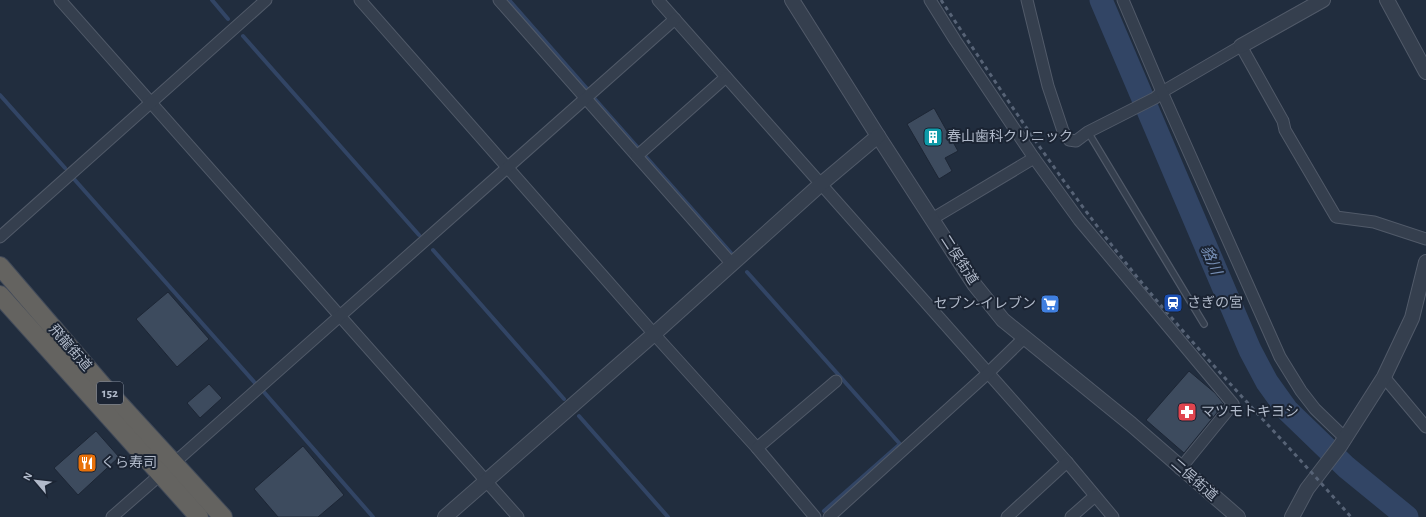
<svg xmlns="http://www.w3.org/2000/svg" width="1426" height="517" font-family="'Alegreya Sans','Noto Sans JP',sans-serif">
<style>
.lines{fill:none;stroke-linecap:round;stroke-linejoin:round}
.stream{stroke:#324565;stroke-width:4}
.river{stroke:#324565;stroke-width:23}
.building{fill:#3d4b5e;stroke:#1d2635}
.service-casing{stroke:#515a69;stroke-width:8}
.minor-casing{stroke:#515a69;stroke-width:13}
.tertiary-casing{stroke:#515a69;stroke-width:16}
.trunk-casing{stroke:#414a59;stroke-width:20}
.service{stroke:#353f4e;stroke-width:5.5}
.minor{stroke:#353f4e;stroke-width:11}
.tertiary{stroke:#353f4e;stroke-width:14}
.trunk{stroke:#646360;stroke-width:18}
.rail{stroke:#576376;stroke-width:3;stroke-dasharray:4 4;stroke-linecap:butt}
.labels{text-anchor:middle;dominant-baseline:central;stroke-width:4;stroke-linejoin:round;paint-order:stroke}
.shield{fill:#1b2433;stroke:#848d9d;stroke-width:1}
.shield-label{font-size:13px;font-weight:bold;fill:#b1baca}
.poi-label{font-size:14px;fill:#b1baca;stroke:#1b2433;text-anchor:start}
.street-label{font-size:14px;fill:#b1baca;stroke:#1b2433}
.water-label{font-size:15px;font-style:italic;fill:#768eb4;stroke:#1b2433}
</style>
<rect width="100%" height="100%" fill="#212d3e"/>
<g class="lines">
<g class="stream">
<path d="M 212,0 L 228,19"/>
<path d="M 509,0 L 589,91"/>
<path d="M 243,36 L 419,235"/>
<path d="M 0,95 L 65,168"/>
<path d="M 594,98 L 731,253"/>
<path d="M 74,179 L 255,383"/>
<path d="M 433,250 L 564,399"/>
<path d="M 747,272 L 900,444 L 824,511"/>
<path d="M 263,391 L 373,517"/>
<path d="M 579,416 L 668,517"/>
</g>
<path class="river" d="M 1101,0 L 1250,350 L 1267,382 L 1287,410 L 1346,467 L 1407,517"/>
</g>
<g class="building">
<path d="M 934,108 L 958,151 L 945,158 L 952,171 L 939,179 L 907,124 Z"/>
<path d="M 168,292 L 209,339 L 177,367 L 136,319 Z"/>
<path d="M 1189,371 L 1215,393 L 1224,404 L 1184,453 L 1146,420 Z"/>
<path d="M 209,384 L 222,398 L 200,418 L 187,403 Z"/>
<path d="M 96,431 L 119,457 L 78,495 L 54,468 Z"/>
<path d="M 303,446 L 344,495 L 318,517 L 278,517 L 254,489 Z"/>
</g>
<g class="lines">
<defs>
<path id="service" d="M 1088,132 L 1204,324"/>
<g id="minor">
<path d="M 60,0 L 518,517"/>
<path d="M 360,0 L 654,334 L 757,448 L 815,517"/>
<path d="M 499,0 L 732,264"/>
<path d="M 658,0 L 1067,462 L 1113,517"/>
<path d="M 930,0 L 955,40 L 1034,158"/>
<path d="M 1027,0 L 1048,86 L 1063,131 L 1069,140 L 1076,141 L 1088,132 L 1155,98 L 1162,92 L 1241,46 L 1283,121 L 1285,130 L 1336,217 L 1374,222 L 1426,239"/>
<path d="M 1123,0 L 1162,92 L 1280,357 L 1301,391 L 1315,409 L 1345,438"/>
<path d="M 637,156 L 726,77"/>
<path d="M 932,219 L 1034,158 L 1079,220 L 1233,404 L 1180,469"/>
<path d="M 0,237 L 266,0"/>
<path d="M 1384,377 L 1426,427"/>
<path d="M 757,448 L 836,381"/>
<path d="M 174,463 L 675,19"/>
<path d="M 112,517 L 161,474"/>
<path d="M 829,517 L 987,374 L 1025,337"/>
<path d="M 1007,517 L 1067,462"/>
<path d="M 1071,517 L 1095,496"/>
</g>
<g id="tertiary">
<path d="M 792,0 L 878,136 L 974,284 L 1003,320 L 1131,424 L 1238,517"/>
<path d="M 1387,0 L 1426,72"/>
<path d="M 1241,46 L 1323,0"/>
<path d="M 445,517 L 654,334 L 821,184 L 878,136"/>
<path d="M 1292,517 L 1307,489 L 1340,446 L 1384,377 L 1412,318 L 1426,262"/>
</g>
<g id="trunk">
<path d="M 0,266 L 103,386 L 223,517"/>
<path d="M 0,295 L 199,517"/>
</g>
</defs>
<use href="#service" class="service-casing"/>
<use href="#minor" class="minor-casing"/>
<use href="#tertiary" class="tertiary-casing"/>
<use href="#trunk" class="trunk-casing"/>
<use href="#service" class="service"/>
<use href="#minor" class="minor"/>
<use href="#tertiary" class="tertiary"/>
<use href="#trunk" class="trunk"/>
<path class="rail" d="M 941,0 C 1013,109 1085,219 1171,317 C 1229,385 1292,449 1351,517"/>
</g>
<defs>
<symbol id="building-square" viewBox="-11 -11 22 22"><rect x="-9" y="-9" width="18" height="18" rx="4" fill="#0f9aa8" stroke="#1b2433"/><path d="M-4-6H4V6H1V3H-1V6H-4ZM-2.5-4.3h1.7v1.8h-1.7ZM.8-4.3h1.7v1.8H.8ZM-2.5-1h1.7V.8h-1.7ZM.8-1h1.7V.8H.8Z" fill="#fff"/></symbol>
<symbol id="station-square" viewBox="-11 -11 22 22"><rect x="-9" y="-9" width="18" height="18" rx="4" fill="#1a4fb4" stroke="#1b2433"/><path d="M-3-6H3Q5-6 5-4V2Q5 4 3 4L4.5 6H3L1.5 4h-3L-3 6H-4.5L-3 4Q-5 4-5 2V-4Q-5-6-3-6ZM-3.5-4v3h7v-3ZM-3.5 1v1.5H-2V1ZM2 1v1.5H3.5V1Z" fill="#fff"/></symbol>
<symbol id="supermarket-square" viewBox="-11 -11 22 22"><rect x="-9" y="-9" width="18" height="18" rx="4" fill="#3f7fe0" stroke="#1b2433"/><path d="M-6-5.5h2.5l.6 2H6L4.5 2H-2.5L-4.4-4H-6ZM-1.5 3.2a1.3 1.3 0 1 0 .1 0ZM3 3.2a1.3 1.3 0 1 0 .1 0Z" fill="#fff"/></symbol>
<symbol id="pharmacy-square" viewBox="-11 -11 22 22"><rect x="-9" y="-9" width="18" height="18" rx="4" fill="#e0444e" stroke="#1b2433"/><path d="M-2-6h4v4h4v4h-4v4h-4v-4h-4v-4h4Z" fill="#fff"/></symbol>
<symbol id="restaurant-square" viewBox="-11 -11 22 22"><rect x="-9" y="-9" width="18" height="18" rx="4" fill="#e8710a" stroke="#1b2433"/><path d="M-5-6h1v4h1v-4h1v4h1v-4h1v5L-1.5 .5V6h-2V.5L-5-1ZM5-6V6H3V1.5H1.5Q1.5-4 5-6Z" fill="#fff"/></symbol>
</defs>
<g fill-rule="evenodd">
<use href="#building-square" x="922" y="126" width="22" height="22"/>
<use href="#station-square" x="1162" y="292" width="22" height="22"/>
<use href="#supermarket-square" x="1039" y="293" width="22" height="22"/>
<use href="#pharmacy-square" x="1176" y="401" width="22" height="22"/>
<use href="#restaurant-square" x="76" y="452" width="22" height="22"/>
</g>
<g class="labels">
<rect class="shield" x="97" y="382" width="26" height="22" rx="3"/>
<g class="shield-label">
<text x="110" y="393">152</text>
</g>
<g class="poi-label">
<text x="947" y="137">春山歯科クリニック</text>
<text x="1187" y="303">さぎの宮</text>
<text x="1036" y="304" text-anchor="end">セブン-イレブン</text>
<text x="1201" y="412">マツモトキヨシ</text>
<text x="101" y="463">くら寿司</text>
</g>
<g class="street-label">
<text transform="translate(959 260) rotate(57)">二俣街道</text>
<text transform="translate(70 348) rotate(49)">飛龍街道</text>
<text transform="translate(1194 480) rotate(41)">二俣街道</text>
</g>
<g class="water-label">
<text transform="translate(1211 260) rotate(67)">貉川</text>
</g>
</g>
<g transform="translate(36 481) rotate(298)" stroke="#1b2433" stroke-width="3" paint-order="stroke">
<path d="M0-3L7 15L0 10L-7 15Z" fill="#b1baca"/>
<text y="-6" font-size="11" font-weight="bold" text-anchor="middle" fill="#b1baca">N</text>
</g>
</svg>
